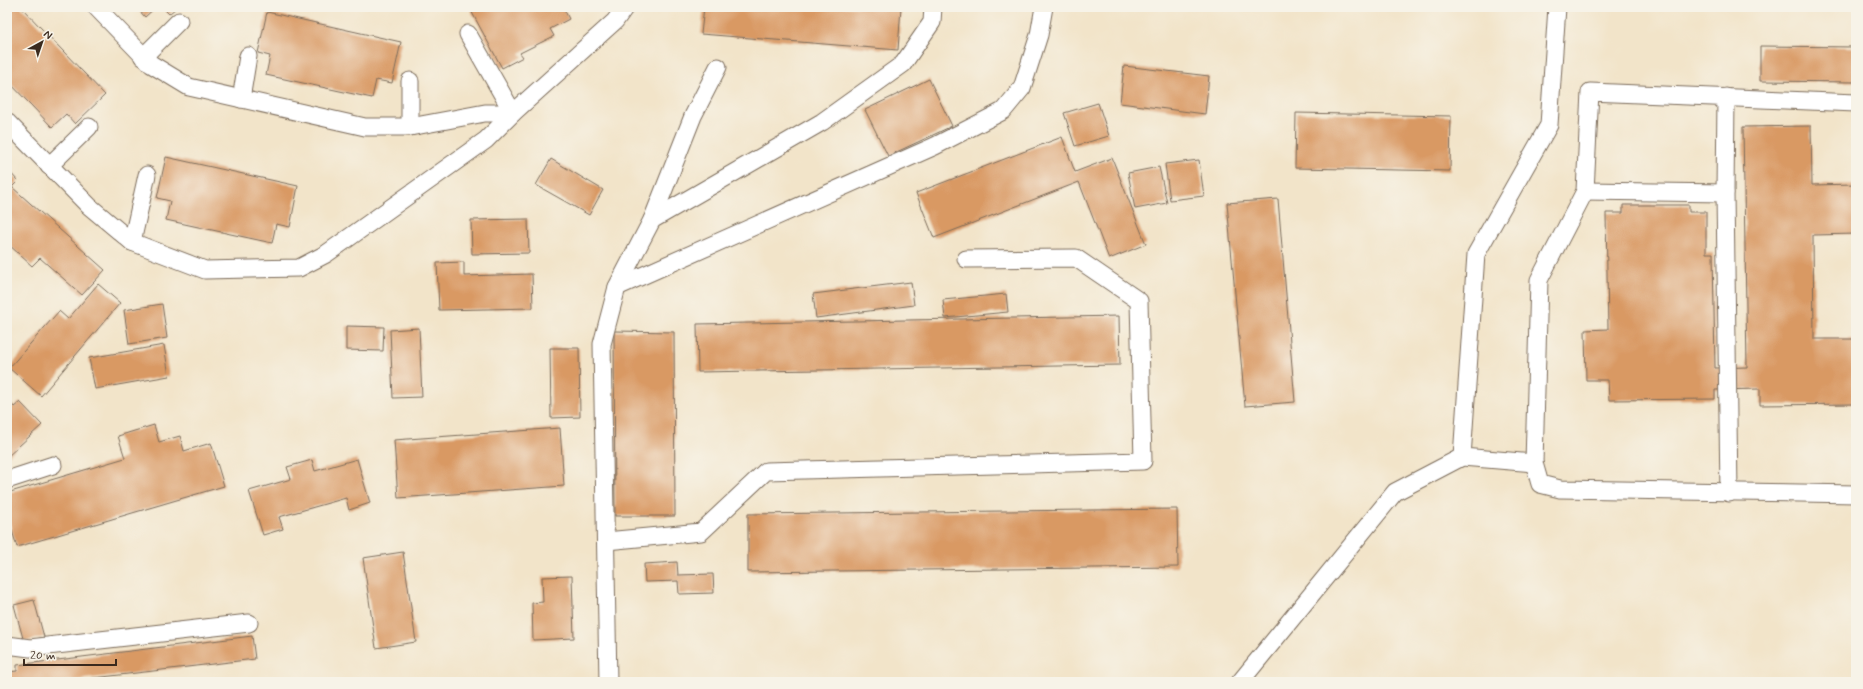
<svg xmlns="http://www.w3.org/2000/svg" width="1863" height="689" font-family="Mynerve,sans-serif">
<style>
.building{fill:#d99963}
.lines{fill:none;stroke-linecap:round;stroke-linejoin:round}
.lane-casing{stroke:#7b6b5a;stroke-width:19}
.lane{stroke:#fff;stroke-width:17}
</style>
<rect width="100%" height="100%" fill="#f7f3e8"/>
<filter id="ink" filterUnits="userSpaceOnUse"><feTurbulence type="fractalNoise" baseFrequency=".025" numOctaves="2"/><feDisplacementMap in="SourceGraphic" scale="8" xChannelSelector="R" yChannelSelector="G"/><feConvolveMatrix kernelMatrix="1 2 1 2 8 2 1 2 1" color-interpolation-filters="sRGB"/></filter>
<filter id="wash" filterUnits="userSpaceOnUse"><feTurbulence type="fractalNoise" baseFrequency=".012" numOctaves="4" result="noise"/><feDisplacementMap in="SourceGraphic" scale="16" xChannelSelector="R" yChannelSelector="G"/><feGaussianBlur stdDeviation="0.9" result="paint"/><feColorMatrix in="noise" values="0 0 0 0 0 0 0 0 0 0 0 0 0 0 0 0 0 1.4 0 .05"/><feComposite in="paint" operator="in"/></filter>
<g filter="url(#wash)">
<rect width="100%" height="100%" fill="#f2e4c9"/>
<g id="blocks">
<g class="building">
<path d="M 7,7 L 21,7 L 105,95 L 75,124 L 66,114 L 52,127 L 7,80 Z"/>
<path d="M 136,7 L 156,7 L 145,17 Z"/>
<path d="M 162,7 L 177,7 L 169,14 Z"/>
<path d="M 469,7 L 563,7 L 569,19 L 550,29 L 554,36 L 520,53 L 523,57 L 502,68 Z"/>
<path d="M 704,7 L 901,7 L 898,50 L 701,34 Z"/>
<path d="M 267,12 L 401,42 L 392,83 L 376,80 L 372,98 L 266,75 L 270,56 L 258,53 Z"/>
<path d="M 1760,46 L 1856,47 L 1856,82 L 1760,81 Z"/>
<path d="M 1124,66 L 1209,76 L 1205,114 L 1120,103 Z"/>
<path d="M 929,79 L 952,126 L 888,156 L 865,110 Z"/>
<path d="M 1098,103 L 1109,136 L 1075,146 L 1064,113 Z"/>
<path d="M 1296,113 L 1451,116 L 1450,171 L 1295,168 Z"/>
<path d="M 1811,126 L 1812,185 L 1856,184 L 1856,234 L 1813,235 L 1814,339 L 1856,339 L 1856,404 L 1760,405 L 1760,389 L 1715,390 L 1715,399 L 1609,400 L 1608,380 L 1586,380 L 1585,330 L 1608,329 L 1606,213 L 1623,213 L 1623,205 L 1689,205 L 1689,212 L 1706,212 L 1706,253 L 1713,253 L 1715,368 L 1747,367 L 1743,127 Z"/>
<path d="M 1062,137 L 1075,172 L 1112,158 L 1146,244 L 1109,259 L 1079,182 L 934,238 L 916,193 Z"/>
<path d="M 166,157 L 298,186 L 290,227 L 276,224 L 272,243 L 166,220 L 170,201 L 157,198 Z"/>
<path d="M 551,159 L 603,190 L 589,215 L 536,185 Z"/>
<path d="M 1199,160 L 1204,196 L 1170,200 L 1165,164 Z"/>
<path d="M 1159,167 L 1167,203 L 1135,209 L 1128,173 Z"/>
<path d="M 7,169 L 18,181 L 12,187 L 105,270 L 82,295 L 40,258 L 32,266 L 7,243 Z"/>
<path d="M 1278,199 L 1295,402 L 1245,406 L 1227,203 Z"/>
<path d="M 528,219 L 529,253 L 472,254 L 471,220 Z"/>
<path d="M 464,262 L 464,276 L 532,274 L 533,308 L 439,310 L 437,263 Z"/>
<path d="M 911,282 L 914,305 L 816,318 L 813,294 Z"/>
<path d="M 98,284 L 120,303 L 41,396 L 9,368 L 59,311 L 68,319 Z"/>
<path d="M 1006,294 L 1008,312 L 945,318 L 943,300 Z"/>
<path d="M 162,304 L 167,338 L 129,344 L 124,310 Z"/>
<path d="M 1119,316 L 1120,365 L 698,372 L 697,324 Z"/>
<path d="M 346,326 L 384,327 L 383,351 L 346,350 Z"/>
<path d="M 419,328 L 422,397 L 393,398 L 390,330 Z"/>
<path d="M 614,331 L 674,332 L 675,516 L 615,516 Z"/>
<path d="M 164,345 L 169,376 L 95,389 L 89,358 Z"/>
<path d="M 550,348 L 579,348 L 580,417 L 551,418 Z"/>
<path d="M 7,399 L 14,407 L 20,402 L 42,425 L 7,457 Z"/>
<path d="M 154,425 L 159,442 L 180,436 L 184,451 L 211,443 L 224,486 L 17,547 L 7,514 L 7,493 L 125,458 L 118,436 Z"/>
<path d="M 560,428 L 564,486 L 398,498 L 394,440 Z"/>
<path d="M 357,459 L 370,503 L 349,510 L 346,498 L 279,517 L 283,529 L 263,535 L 249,491 L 291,479 L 287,467 L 312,460 L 315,471 Z"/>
<path d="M 1177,509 L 1178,567 L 748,572 L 748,514 Z"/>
<path d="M 403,552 L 416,642 L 376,648 L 363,558 Z"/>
<path d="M 677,562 L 678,575 L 713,574 L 714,593 L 679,594 L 678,581 L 645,582 L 644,564 Z"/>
<path d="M 572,576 L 574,638 L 533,640 L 532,603 L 543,602 L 542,577 Z"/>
<path d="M 34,600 L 44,637 L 24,642 L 14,605 Z"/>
<path d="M 252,636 L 255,659 L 60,682 L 7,682 L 7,672 L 17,671 L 17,665 Z"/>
</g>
</g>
</g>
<g filter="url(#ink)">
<use href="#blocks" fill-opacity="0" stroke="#7b6b5a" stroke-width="1"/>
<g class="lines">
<defs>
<g id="lane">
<path d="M 96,7 L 151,64 L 189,87 L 365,127 L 410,127 L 485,113 L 513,113 L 615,21 L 625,7"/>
<path d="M 143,57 L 179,21"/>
<path d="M 1726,97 L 1725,193 L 1729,493"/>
<path d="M 241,99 L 248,56"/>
<path d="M 7,122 L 89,206 L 132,242 L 205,270 L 299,268 L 326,254 L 486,140 L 513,113 L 468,34"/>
<path d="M 410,127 L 410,81"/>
<path d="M 49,166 L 89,127"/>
<path d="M 1585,191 L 1725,193"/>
<path d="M 652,220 L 693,116 L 718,67"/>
<path d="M 132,242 L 147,175"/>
<path d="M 617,287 L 935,146 L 1003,111 L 1022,88 L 1039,35 L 1044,7"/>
<path d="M 1462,457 L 1476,254 L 1549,125 L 1557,7"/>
<path d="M 1534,463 L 1539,280 L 1585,191 L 1590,92 L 1856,103"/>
<path d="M 7,480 L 53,465"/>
<path d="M 606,541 L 701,532 L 766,471 L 1143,461 L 1139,301 L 1076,258 L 966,259"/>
<path d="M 7,645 L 30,648 L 249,623"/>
<path d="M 608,682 L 602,344 L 617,287 L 652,220 L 822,122 L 903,64 L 932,22 L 933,7"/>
<path d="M 1240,682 L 1395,492 L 1462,457 L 1534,463 L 1540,484 L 1560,489 L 1856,494"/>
</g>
</defs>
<use href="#lane" class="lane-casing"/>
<use href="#lane" class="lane"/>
</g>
</g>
<rect width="1863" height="689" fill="none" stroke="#f7f3e8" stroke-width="24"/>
<g transform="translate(42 42) rotate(40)" stroke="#f7f3e8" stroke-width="3" paint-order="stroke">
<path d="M0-3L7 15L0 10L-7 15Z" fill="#3b2a1e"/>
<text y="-6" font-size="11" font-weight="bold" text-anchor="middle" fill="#3b2a1e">N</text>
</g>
<path d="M24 659v6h92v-6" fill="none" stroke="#3b2a1e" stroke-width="2"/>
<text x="30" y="659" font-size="12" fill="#3b2a1e" stroke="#f7f3e8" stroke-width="3" paint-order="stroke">20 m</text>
</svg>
